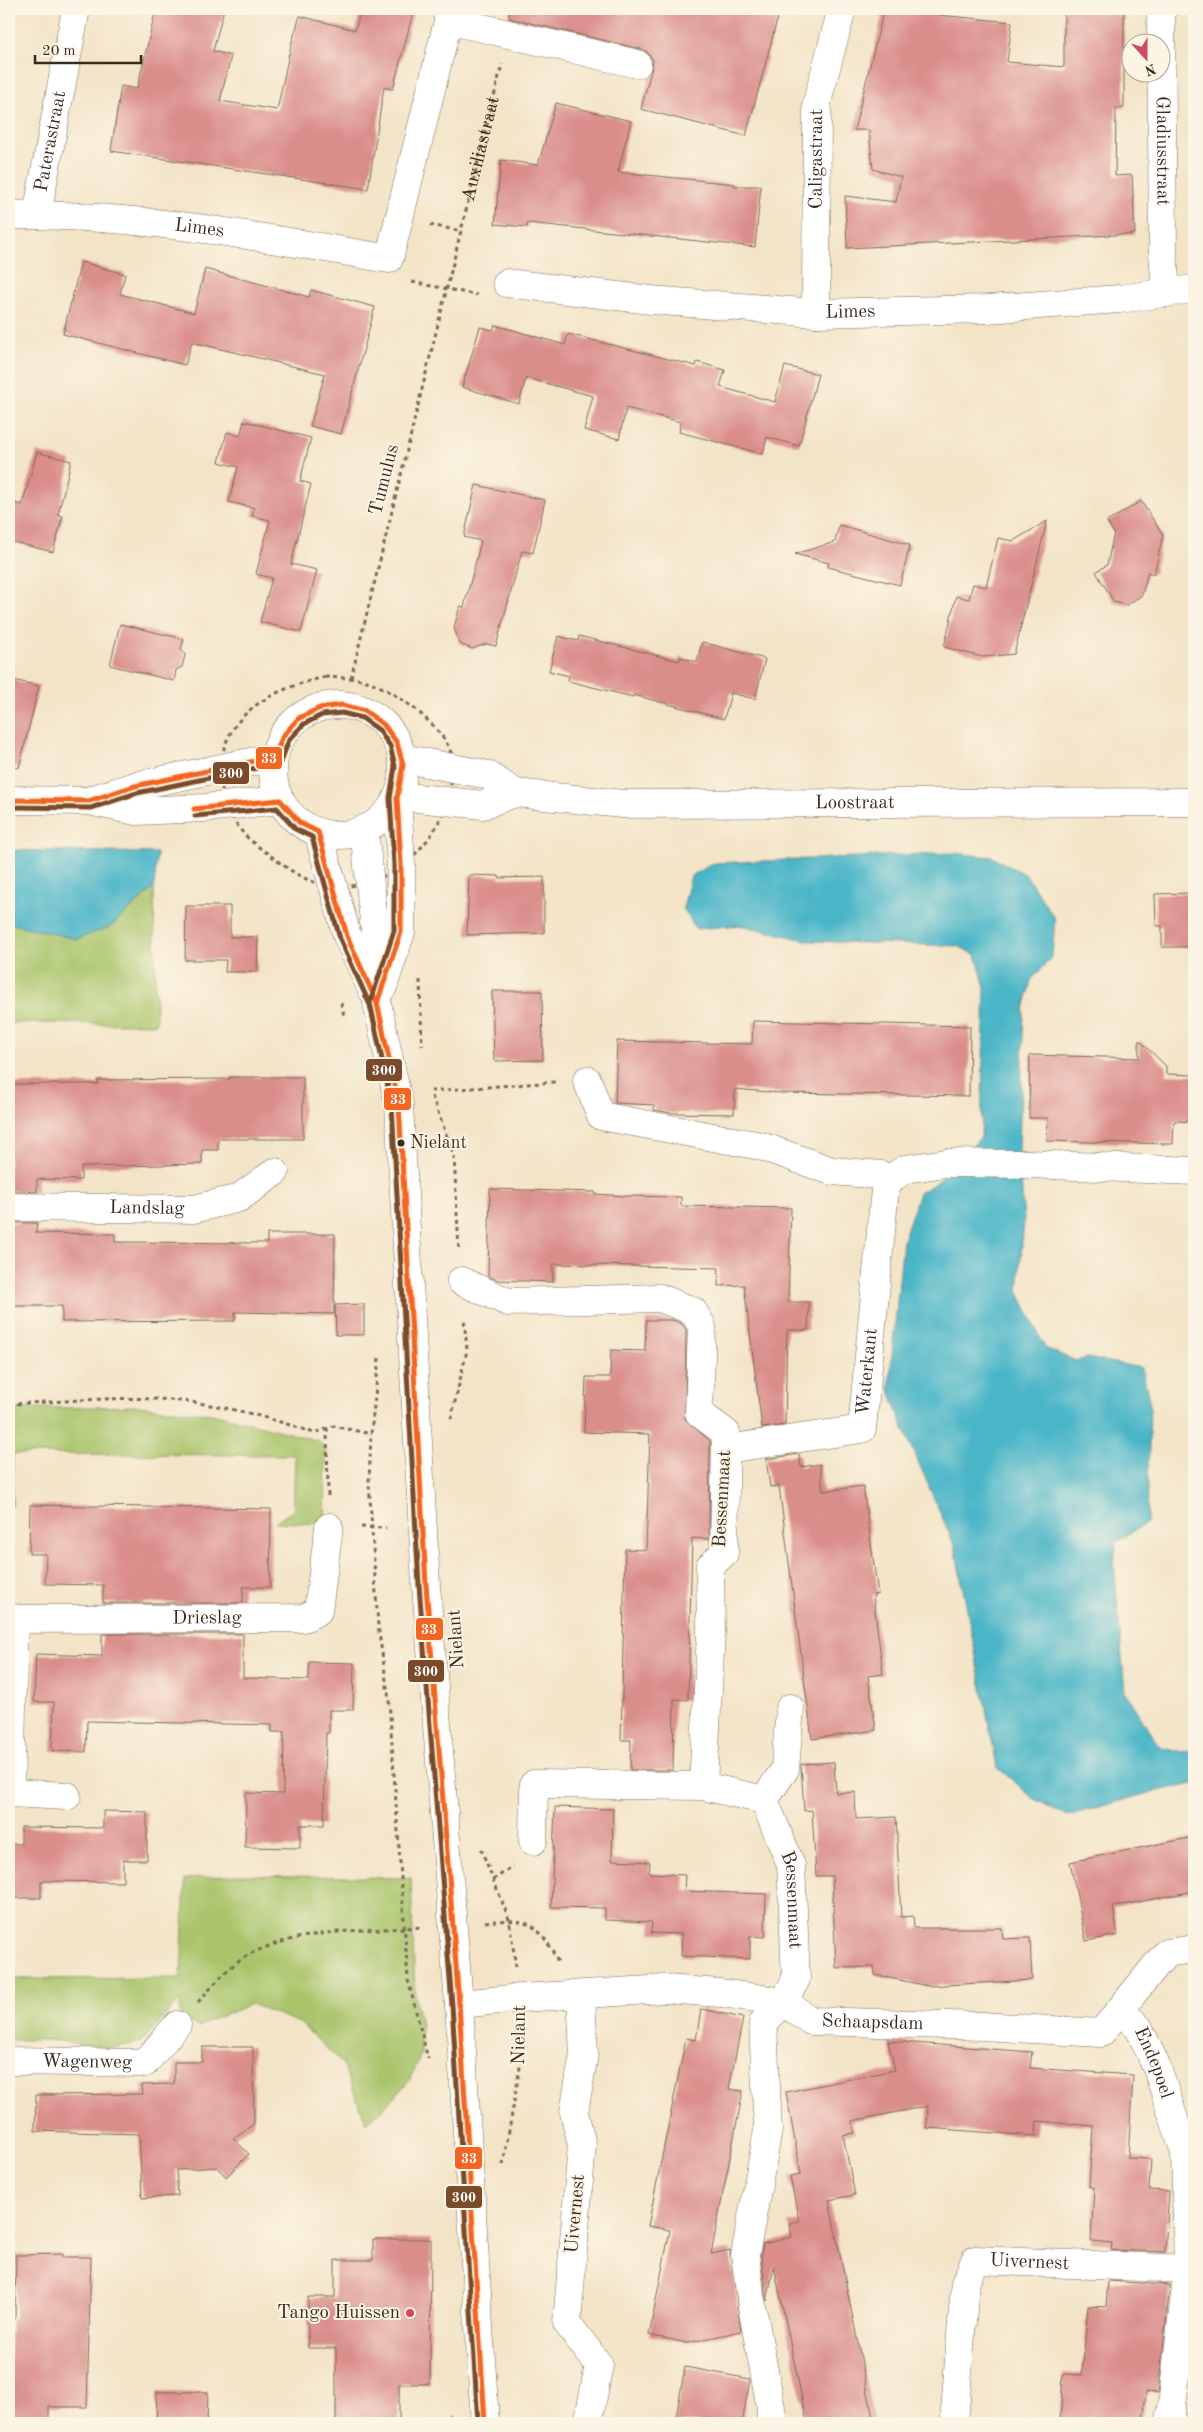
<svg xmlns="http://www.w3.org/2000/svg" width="1203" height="2432" font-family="'Old Standard TT',serif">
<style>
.green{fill:#a9c46b;stroke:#727744}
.water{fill:#4ab5c7;stroke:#427072}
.building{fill:#da8e8c}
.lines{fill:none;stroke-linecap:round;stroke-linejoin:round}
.minor-casing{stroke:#7b6b59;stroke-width:29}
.path{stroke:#7b6b59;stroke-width:3;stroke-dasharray:4 4;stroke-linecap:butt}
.minor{stroke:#fff;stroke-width:28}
.bus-1-casing{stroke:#fcf5e5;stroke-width:9}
.bus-2-casing{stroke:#fcf5e5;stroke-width:9}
.bus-1{stroke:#f26522;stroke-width:5}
.bus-2{stroke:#7a4b2a;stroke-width:5}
.bus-dot{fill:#3b2a1e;stroke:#fcf5e5;stroke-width:2}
.poi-dot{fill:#d1495b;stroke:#fcf5e5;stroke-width:2}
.labels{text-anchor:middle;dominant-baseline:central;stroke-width:4;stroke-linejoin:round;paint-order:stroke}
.bus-label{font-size:18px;fill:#3b2a1e;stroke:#fcf5e5;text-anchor:start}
.street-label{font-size:19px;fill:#3b2a1e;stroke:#fcf5e5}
.poi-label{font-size:19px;fill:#3b2a1e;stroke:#fcf5e5;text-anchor:end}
.line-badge{stroke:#fcf5e5;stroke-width:2}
.badge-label{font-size:14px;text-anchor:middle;font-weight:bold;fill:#fff}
</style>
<rect width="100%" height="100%" fill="#fcf5e5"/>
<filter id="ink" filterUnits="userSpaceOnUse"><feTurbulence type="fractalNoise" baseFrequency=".02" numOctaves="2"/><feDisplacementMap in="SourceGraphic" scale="10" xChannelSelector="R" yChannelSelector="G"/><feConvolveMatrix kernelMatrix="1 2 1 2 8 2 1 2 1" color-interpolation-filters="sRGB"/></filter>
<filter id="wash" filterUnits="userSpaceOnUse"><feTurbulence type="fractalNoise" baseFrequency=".0096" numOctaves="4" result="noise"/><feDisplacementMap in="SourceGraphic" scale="20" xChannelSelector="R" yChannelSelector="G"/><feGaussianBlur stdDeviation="1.12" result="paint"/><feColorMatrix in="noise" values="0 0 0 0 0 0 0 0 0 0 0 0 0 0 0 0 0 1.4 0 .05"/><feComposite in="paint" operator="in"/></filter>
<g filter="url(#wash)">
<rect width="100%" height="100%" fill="#f3e4c7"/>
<g class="green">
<path d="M 154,888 L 156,1024 L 9,1023 L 9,923 L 77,939 L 110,927 Z"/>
<path d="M 137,1406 L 220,1415 L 319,1441 L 326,1451 L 325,1524 L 275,1522 L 293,1511 L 295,1455 L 13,1454 L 12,1506 L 9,1506 L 9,1409 Z"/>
<path d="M 238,1875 L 411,1878 L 415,1997 L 421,2025 L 421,2054 L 410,2080 L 389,2103 L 367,2123 L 342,2063 L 300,2023 L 251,2004 L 207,2022 L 199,2028 L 180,2016 L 180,2000 L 141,2042 L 108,2049 L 54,2040 L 9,2040 L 9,1979 L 181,1978 L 185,1879 Z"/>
</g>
<g class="water">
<path d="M 9,850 L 157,853 L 154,888 L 110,927 L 77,939 L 9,923 Z"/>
<path d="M 954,853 L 992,857 L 1026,875 L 1055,919 L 1052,957 L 1031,980 L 1024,1010 L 1019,1148 L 1024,1221 L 1018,1291 L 1045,1348 L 1076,1361 L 1087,1358 L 1142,1368 L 1150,1404 L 1147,1523 L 1116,1542 L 1114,1565 L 1125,1692 L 1159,1746 L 1182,1752 L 1194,1750 L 1194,1784 L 1152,1792 L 1067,1816 L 1033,1798 L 997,1767 L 955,1547 L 902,1424 L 889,1387 L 903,1240 L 919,1193 L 937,1182 L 981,1137 L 985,987 L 976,955 L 958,946 L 809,941 L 740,925 L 696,929 L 683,908 L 691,876 L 714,863 Z"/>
</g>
<g id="blocks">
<g class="building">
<path d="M 156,9 L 224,9 L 213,51 L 231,56 L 220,101 L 277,110 L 291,45 L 300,16 L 355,30 L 361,9 L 414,9 L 393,89 L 384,87 L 368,189 L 111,151 L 121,86 L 137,89 Z"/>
<path d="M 510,9 L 780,9 L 746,136 L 641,109 L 652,67 L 653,60 L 647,52 L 641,49 L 509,18 Z"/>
<path d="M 884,9 L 940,9 L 938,15 L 1012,22 L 1007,62 L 1064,67 L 1064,9 L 1124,9 L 1124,108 L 1116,108 L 1115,176 L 1132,175 L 1135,234 L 847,248 L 845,196 L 896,202 L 901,177 L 873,169 L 869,130 L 854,130 Z"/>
<path d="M 556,103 L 631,121 L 618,172 L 735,184 L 734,186 L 761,186 L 755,247 L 528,223 L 527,227 L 495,224 L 501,160 L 538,165 Z"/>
<path d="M 81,262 L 125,274 L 120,294 L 194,313 L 205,269 L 309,297 L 311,290 L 375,307 L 341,434 L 310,426 L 325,374 L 192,342 L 185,365 L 63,334 Z"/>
<path d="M 495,325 L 565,345 L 568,334 L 696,366 L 697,362 L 725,370 L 720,387 L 775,402 L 785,366 L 818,374 L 799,446 L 767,437 L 763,454 L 679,432 L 681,422 L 626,408 L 619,439 L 584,430 L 593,396 L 526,378 L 519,404 L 462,387 L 480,327 L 493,330 Z"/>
<path d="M 244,421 L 311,438 L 300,481 L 311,484 L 291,564 L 317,570 L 301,632 L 260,622 L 272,578 L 256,574 L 270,520 L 252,516 L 254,508 L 229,502 L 238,467 L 219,462 L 227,432 L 240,436 Z"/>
<path d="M 37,452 L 71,461 L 58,515 L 63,516 L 53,552 L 9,541 L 9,502 L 22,505 Z"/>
<path d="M 476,485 L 545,500 L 533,553 L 522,551 L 496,646 L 486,644 L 472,649 L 460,644 L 454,628 L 460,606 L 464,607 L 481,541 L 464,537 Z"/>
<path d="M 1141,501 L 1163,535 L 1154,574 L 1148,572 L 1142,595 L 1127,605 L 1114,602 L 1096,572 L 1107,565 L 1114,533 L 1107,522 Z"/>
<path d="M 1047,521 L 1014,654 L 982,657 L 944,647 L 956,596 L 969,599 L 973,584 L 986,587 L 998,538 L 1013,541 Z"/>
<path d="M 839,525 L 910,545 L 900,585 L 828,567 L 829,563 L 795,554 L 835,542 Z"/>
<path d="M 120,624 L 184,639 L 181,649 L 185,655 L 182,667 L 176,670 L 174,681 L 110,665 Z"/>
<path d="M 558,636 L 578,641 L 579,636 L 679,661 L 680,657 L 697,662 L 702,642 L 765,659 L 755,699 L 731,693 L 724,719 L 634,695 L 633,697 L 568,681 L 569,676 L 549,671 Z"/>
<path d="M 9,679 L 39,686 L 19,768 L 9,766 Z"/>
<path d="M 469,875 L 499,876 L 499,878 L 544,877 L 544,933 L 467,935 Z"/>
<path d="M 1194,893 L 1194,947 L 1162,947 L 1162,926 L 1156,926 L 1155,894 Z"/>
<path d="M 186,906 L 230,906 L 230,937 L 258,937 L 257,972 L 225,972 L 226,960 L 185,960 Z"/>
<path d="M 492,991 L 542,991 L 543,1060 L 494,1061 Z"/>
<path d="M 753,1021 L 970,1026 L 969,1096 L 780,1093 L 735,1089 L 734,1114 L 671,1113 L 654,1110 L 654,1105 L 615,1103 L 617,1041 L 752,1044 Z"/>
<path d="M 1139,1040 L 1166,1066 L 1166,1074 L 1194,1075 L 1194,1122 L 1174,1121 L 1173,1144 L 1047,1141 L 1048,1118 L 1029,1118 L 1030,1055 L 1139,1058 Z"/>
<path d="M 230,1077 L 303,1077 L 303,1139 L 218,1139 L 218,1150 L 202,1150 L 202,1164 L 81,1167 L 81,1180 L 37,1179 L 37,1192 L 9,1191 L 9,1084 L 98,1084 L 98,1080 L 230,1079 Z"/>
<path d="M 490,1189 L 595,1192 L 595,1194 L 625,1196 L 681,1197 L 681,1206 L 791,1208 L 788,1302 L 809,1302 L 808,1330 L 787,1330 L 785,1425 L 762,1428 L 744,1285 L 718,1286 L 719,1268 L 553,1264 L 553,1282 L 498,1280 L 488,1276 Z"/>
<path d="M 9,1223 L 37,1223 L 36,1233 L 115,1234 L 115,1242 L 267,1243 L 267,1234 L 335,1234 L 334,1314 L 235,1312 L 235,1321 L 62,1322 L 62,1306 L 9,1306 Z"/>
<path d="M 364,1304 L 364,1335 L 336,1335 L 335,1305 Z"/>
<path d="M 646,1320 L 673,1320 L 682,1324 L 686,1330 L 685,1419 L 710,1441 L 709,1539 L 692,1538 L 688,1700 L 674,1699 L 673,1770 L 630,1770 L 631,1740 L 621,1740 L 625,1549 L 646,1550 L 650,1434 L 584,1432 L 586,1377 L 610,1377 L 611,1350 L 645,1351 Z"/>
<path d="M 799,1454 L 801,1467 L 820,1464 L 823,1491 L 863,1486 L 878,1594 L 873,1595 L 883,1674 L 868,1676 L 876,1730 L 812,1739 L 779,1486 L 770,1487 L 766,1459 Z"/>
<path d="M 30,1505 L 271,1509 L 270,1587 L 243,1587 L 243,1603 L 103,1603 L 103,1585 L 45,1584 L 46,1554 L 29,1554 Z"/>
<path d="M 102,1634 L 243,1634 L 243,1678 L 309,1680 L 309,1662 L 354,1663 L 353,1710 L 329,1710 L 329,1733 L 326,1733 L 324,1825 L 300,1825 L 300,1848 L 245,1847 L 246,1793 L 283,1794 L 284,1732 L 272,1732 L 272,1725 L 87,1721 L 86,1752 L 52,1751 L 54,1702 L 34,1702 L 36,1654 L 102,1656 Z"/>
<path d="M 834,1762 L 836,1793 L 855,1792 L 856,1819 L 896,1817 L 901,1917 L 913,1916 L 914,1928 L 1002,1928 L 1003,1939 L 1030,1938 L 1032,1980 L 928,1986 L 875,1975 L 874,1967 L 836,1968 L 832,1876 L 816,1876 L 812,1810 L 804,1811 L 801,1764 Z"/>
<path d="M 555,1807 L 613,1809 L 612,1860 L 650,1862 L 649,1873 L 685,1875 L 684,1891 L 766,1894 L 765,1937 L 750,1936 L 750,1959 L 681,1956 L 682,1934 L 651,1933 L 652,1922 L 605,1920 L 605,1908 L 551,1907 Z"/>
<path d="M 103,1811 L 147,1812 L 147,1860 L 123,1860 L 123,1882 L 41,1881 L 41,1898 L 9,1898 L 9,1844 L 21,1844 L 21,1827 L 103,1828 Z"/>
<path d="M 1194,1837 L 1194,1891 L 1113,1907 L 1118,1935 L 1086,1941 L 1070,1862 Z"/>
<path d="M 701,2009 L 743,2018 L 729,2089 L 743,2091 L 711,2254 L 730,2250 L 741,2331 L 687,2343 L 649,2335 L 670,2230 L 648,2226 L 686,2038 L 696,2040 Z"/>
<path d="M 888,2041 L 1032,2052 L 1030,2068 L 1133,2075 L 1128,2158 L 1151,2159 L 1149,2190 L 1169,2191 L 1165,2252 L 1111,2250 L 1112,2243 L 1091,2241 L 1094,2187 L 1089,2187 L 1093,2126 L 1037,2121 L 1036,2136 L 927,2128 L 928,2106 L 852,2121 L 855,2133 L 843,2135 L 855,2195 L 829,2200 L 874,2423 L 807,2423 L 774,2266 L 767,2301 L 761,2255 L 763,2244 L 792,2237 L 789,2223 L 799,2221 L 790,2176 L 801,2174 L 786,2092 L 895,2070 Z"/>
<path d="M 202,2047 L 253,2047 L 254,2124 L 233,2138 L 249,2154 L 226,2177 L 217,2167 L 176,2170 L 178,2196 L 142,2198 L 139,2134 L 35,2131 L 36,2095 L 143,2094 L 142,2085 L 174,2084 L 174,2062 L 202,2062 Z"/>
<path d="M 373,2239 L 431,2239 L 430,2384 L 399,2384 L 399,2423 L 336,2423 L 336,2348 L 308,2348 L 308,2297 L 335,2297 L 335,2260 L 373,2260 Z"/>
<path d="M 62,2254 L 62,2257 L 91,2257 L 87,2407 L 49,2407 L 49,2423 L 9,2423 L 9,2372 L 11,2319 L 15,2319 L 16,2255 Z"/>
<path d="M 1108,2281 L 1170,2285 L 1158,2393 L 1146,2392 L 1143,2423 L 1060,2423 L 1063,2374 L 1082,2375 L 1088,2306 L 1106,2307 Z"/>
<path d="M 685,2367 L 750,2379 L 742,2423 L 675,2423 Z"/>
<path d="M 157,2392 L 208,2392 L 207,2423 L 156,2423 Z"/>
</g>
</g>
</g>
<g filter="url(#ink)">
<use href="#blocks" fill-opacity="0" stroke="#7b6b59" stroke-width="1"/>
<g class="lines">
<defs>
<g id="minor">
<path id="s2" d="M 1161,9 L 1163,252 L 1166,293"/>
<path d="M 448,20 L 637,64"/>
<path id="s3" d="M 37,214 L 76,9"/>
<path id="s4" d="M 9,215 C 137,214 263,237 389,259 L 451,9"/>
<path id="s5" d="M 507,283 L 651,300 L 816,313 L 988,309 L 1119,299 L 1194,289"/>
<path id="s6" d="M 816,313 L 817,102 L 842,9"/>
<circle cx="338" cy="770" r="65"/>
<path d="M 402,758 L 488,775 L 515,793"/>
<path id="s7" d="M 398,796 L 483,805 L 515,793 L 623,804 L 1194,802"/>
<path d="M 9,800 L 89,801 L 136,811 L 205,808 L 280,800"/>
<path d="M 90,800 L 135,786 L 274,757"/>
<path d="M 364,829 L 375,931 L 377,1003 L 399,1105 L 426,1585 L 459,2004 L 485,2423"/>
<path d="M 318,832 L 347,936 L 372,990"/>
<path d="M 383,987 L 401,932 L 401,865 L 397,798"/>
<path d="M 587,1080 L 601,1116 L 761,1146 L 832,1171 L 881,1175 L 891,1179 L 905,1169 L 946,1163 L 1028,1164 L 1194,1171"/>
<path id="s8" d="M 9,1207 L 194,1209 L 239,1198 L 275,1172"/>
<path d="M 461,1281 L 508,1302 L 660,1298 L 693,1311 L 702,1326 L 699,1413 L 726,1433 L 724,1553 L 710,1566 L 711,1632 L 703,1786"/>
<path id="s9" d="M 726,1449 L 862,1429 L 885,1189 L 891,1179"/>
<path id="s10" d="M 9,1619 L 304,1618 L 318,1611 L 329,1527"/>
<path d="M 9,1793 L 67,1796"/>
<path d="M 10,1794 L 14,1618"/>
<path d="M 764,1800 L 785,1769 L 790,1708"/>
<path id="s11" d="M 533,1841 L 534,1784 L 703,1786 L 764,1800 L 791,1865 L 796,1979 L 784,2002 L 763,2023 L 768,2130 L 745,2255 L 752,2307 L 771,2408 L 771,2423"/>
<path d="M 581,1996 L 584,2054 L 574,2112 L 582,2145 L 567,2323 L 599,2365 L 588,2423"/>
<path id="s12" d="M 459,2004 L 521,1998 L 665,1989 L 721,1993 L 784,2002 L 811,2021 L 982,2026 L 1101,2033 L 1166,1953 L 1194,1949"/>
<path id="s13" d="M 1120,2010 L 1139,2028 L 1157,2068 L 1185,2152 L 1188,2269 L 1170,2423"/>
<path id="s14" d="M 9,2061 L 145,2063 L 177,2025"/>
<path id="s15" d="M 954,2423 L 965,2283 L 975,2260 L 1188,2269"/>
</g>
</defs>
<use href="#minor" class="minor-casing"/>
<g class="path">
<path d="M 430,225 L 462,231"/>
<path d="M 412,282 L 477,295"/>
<path d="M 325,677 C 340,678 355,677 370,682 C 396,692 443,726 451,753 C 455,764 452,779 450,790 C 440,838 401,880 350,886 C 318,889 299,877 275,859 C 265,851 253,844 245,835 C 231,820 222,798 221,777 C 218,715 272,689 325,677 Z"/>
<path id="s1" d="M 351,678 L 502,64"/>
<path d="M 420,980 L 422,1046"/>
<path d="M 341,1003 L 344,1016"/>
<path d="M 431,1091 L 555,1082"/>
<path d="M 432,1096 L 454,1155 L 459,1251"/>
<path d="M 379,1358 L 371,1434 L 369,1482 L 378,1626 L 389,1700 L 408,1980 L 428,2059"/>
<path d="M 9,1404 C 57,1402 106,1397 154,1399 C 209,1401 262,1415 314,1433 L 334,1426 L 371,1434"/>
<path d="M 451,1419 L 467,1350 L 464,1317"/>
<path d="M 327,1428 L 328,1496"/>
<path d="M 361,1527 L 386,1528"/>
<path d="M 481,1849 L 509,1919 L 516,1967"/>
<path d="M 493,1880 L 513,1866"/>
<path d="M 485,1922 C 531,1917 539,1924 559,1964"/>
<path d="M 198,2002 C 213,1986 229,1965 248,1955 C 302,1928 364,1931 422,1927"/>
<path d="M 503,2165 L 523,2050 L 523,2030"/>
<path d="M 449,2423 L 450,2414"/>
</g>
<use href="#minor" class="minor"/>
<defs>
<g id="bus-1">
<path d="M 9,800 L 89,801 L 135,786 L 274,757 L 283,736 L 299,718 L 320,708 L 342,705 L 365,711 L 384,725 L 397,743 L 403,765 L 397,798 L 401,865 L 401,932 L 377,1003 L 399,1105 L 426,1585 L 459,2004 L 485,2423"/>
<path d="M 194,809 L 280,800 L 300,823 L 318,832 L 347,936 L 377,1003 L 382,1025"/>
</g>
<g id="bus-2">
<path d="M 9,807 L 91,808 L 137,793 L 276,764 L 281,761 L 289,740 L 304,724 L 322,715 L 342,713 L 362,718 L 379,730 L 390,746 L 395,766 L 390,798 L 394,865 L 394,931 L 370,1003 L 392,1106 L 419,1585 L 452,2005 L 478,2423"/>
<path d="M 195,816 L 277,808 L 295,829 L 312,837 L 340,939 L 370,1005 L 375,1027"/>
</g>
</defs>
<use href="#bus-1" class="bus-1-casing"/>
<use href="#bus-2" class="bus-2-casing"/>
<use href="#bus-1" class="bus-1"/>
<use href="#bus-2" class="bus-2"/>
</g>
</g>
<circle class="bus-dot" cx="401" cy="1143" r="4.5"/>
<circle class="poi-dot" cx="410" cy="2313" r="5"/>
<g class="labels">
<g class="bus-label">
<text x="410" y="1143">Nielant</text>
</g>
<g class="street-label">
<text stroke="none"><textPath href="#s3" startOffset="74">Paterastraat</textPath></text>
<text stroke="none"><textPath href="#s1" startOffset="545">Auxiliastraat</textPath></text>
<text stroke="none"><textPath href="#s2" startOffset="142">Gladiusstraat</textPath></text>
<text stroke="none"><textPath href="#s6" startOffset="154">Caligastraat</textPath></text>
<text stroke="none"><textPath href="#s4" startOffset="191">Limes</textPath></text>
<text stroke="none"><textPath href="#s5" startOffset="345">Limes</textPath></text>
<text transform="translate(385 480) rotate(-76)">Tumulus</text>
<text stroke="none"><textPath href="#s7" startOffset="460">Loostraat</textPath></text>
<text stroke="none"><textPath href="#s8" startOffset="138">Landslag</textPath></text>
<text stroke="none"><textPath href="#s9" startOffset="195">Waterkant</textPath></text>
<text transform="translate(723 1499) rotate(-87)">Bessenmaat</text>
<text stroke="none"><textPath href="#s10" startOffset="198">Drieslag</textPath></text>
<text transform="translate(457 1639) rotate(-94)">Nielant</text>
<text stroke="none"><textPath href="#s11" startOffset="394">Bessenmaat</textPath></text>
<text stroke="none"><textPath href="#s12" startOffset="421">Schaapsdam</textPath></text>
<text transform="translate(520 2035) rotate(-89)">Nielant</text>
<text stroke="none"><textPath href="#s14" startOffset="78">Wagenweg</textPath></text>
<text stroke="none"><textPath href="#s13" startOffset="64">Endepoel</textPath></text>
<text transform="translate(576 2214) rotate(-85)">Uivernest</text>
<text stroke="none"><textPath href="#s15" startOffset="220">Uivernest</textPath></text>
</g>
<g class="poi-label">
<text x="400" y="2313">Tango Huissen</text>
</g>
</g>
<g class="line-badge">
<rect x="255" y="746" width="28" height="24" rx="5" fill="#f26522"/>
<rect x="212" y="761" width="38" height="24" rx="5" fill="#7a4b2a"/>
<rect x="365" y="1058" width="38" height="24" rx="5" fill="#7a4b2a"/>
<rect x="383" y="1087" width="29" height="24" rx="5" fill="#f26522"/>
<rect x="415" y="1617" width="29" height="24" rx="5" fill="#f26522"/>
<rect x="407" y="1659" width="38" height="24" rx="5" fill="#7a4b2a"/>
<rect x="454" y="2146" width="29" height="24" rx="5" fill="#f26522"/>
<rect x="445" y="2185" width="38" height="24" rx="5" fill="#7a4b2a"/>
</g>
<g class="badge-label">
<text x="269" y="763">33</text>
<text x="231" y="778">300</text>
<text x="384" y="1075">300</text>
<text x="398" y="1104">33</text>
<text x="429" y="1634">33</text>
<text x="426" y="1676">300</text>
<text x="469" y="2163">33</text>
<text x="464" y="2202">300</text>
</g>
<rect width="1203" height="2432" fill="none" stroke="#fcf5e5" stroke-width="30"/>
<g transform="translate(1146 58) rotate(159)"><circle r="24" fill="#fcf5e5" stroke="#afa495"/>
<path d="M0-4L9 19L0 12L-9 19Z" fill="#d1495b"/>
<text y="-8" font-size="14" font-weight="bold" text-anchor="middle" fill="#3b2a1e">N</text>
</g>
<path d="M35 55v8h106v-8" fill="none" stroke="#3b2a1e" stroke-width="2.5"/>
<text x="42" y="55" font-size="15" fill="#3b2a1e" stroke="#fcf5e5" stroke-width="4" paint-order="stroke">20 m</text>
</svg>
